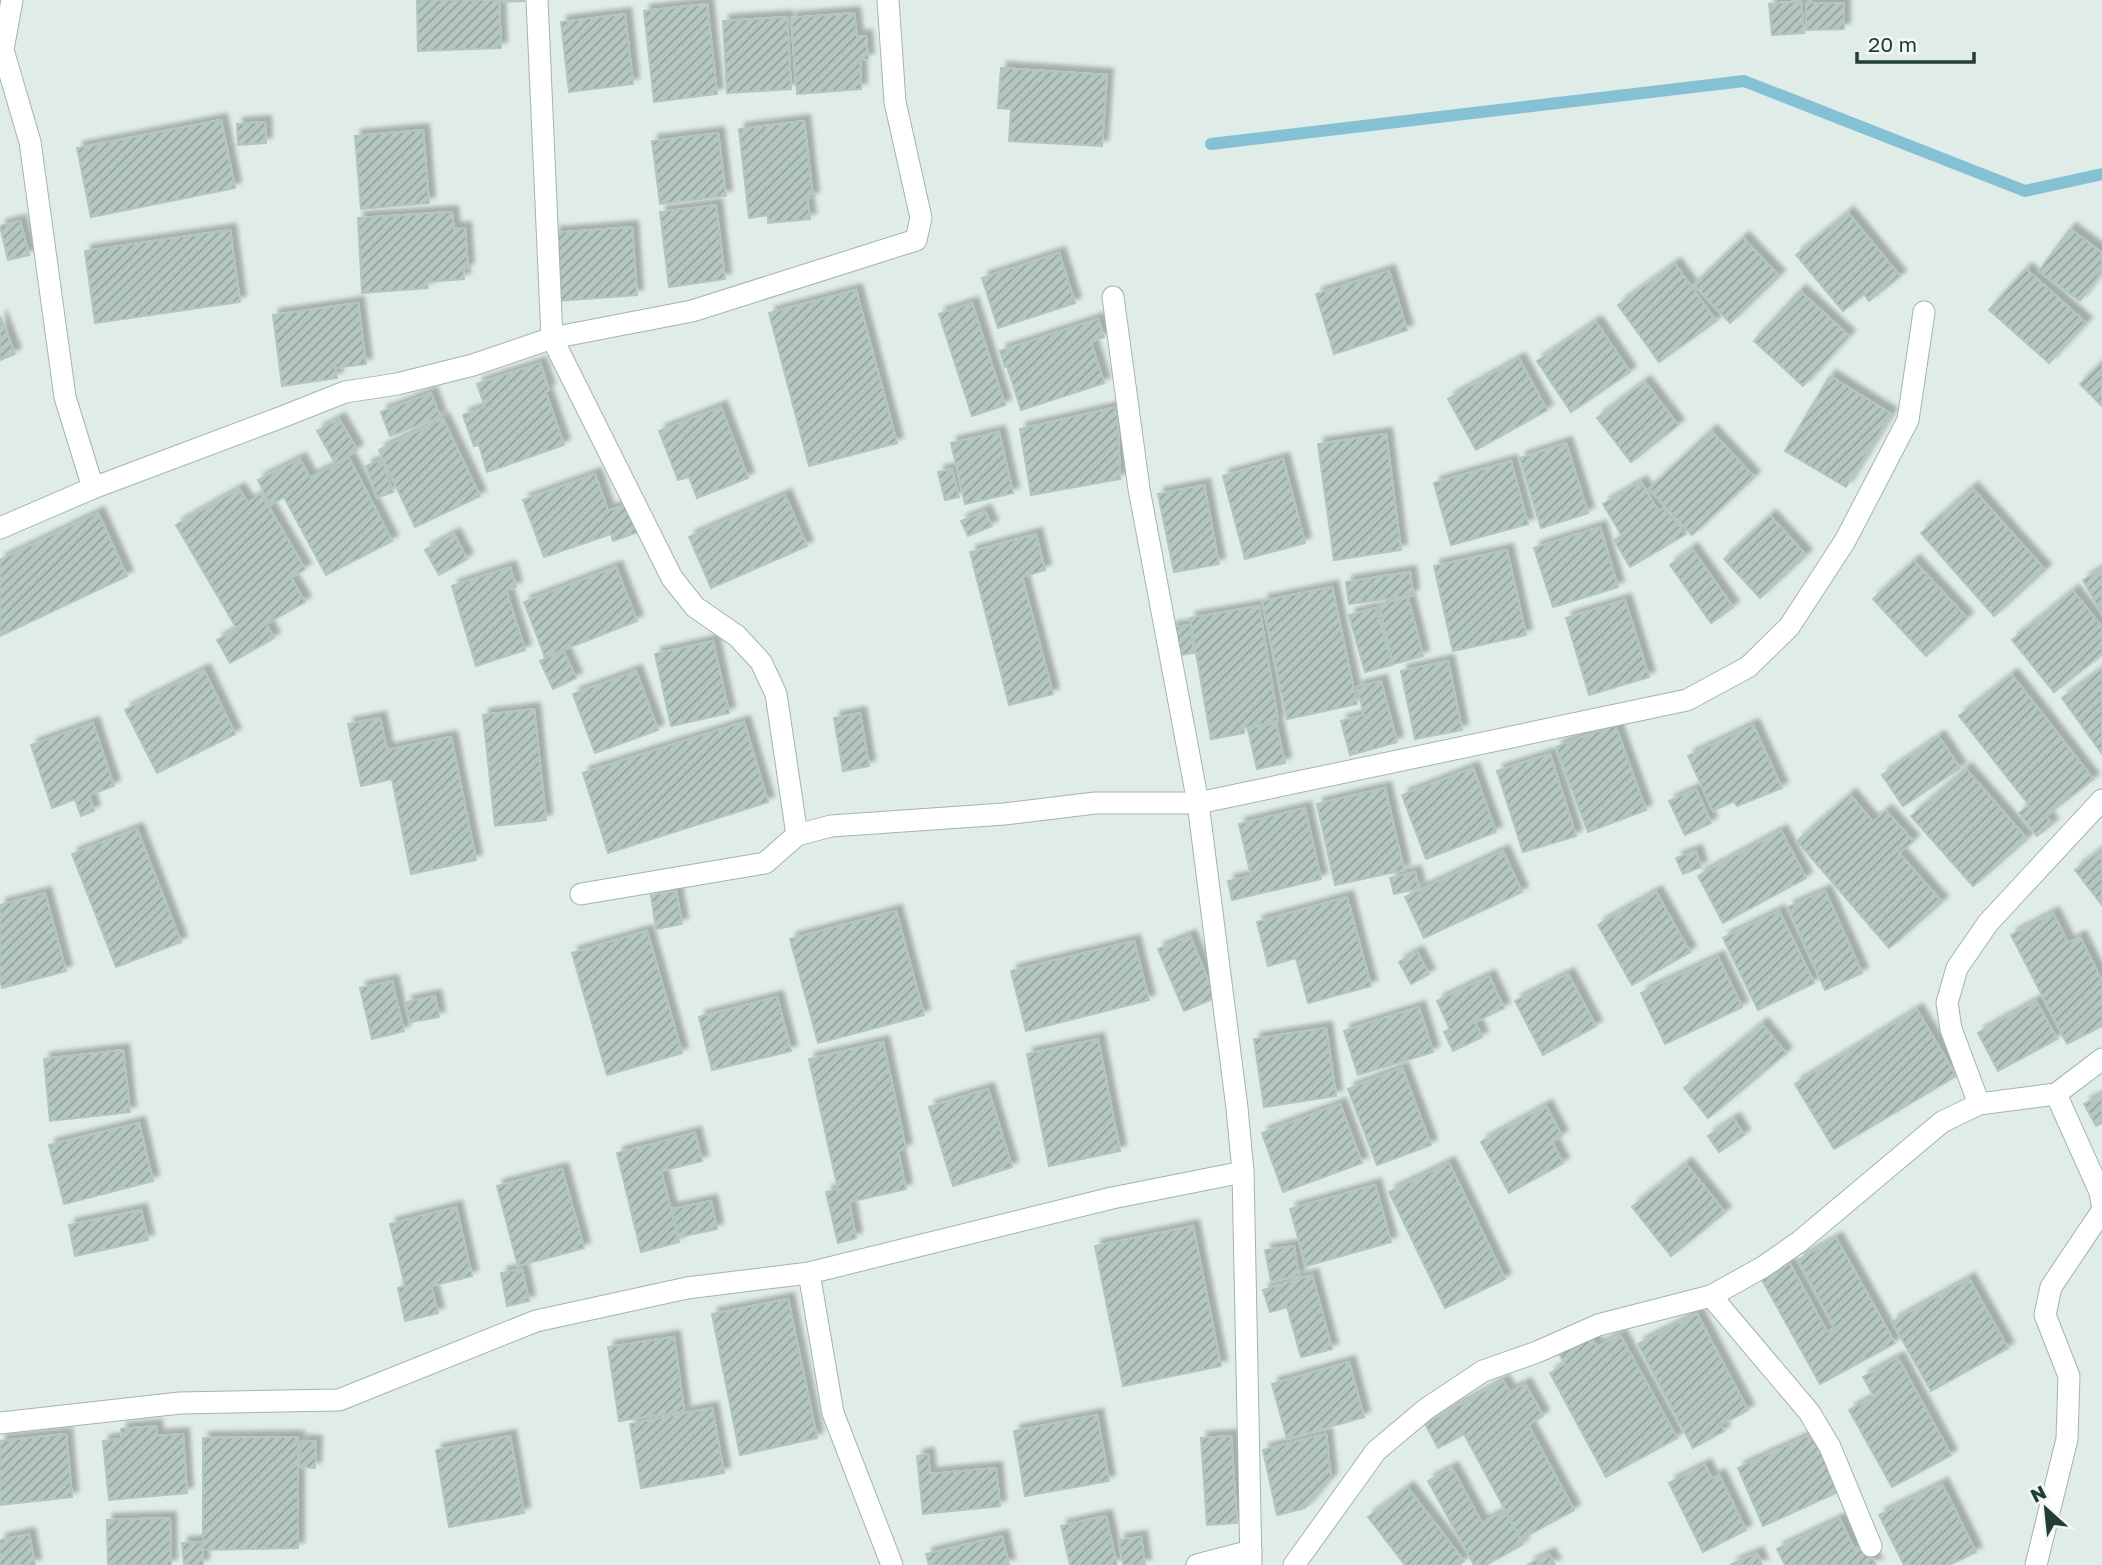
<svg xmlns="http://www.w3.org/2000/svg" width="2102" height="1565" font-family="'Golos Text',sans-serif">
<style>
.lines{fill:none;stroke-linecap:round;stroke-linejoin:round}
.stream{stroke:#85c1d4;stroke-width:12}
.building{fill:url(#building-hatch);stroke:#b2c6bf;stroke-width:2;filter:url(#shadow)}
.street-casing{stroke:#a3b4b0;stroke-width:23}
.street{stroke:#fff;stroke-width:21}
</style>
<defs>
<pattern id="building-hatch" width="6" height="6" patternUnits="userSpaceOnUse" patternTransform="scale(1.75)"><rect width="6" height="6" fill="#b5c7c1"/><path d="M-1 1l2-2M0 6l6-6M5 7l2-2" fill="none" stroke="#93a39e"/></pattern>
<filter id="shadow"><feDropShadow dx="6" dy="-6" stdDeviation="2" flood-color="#0004"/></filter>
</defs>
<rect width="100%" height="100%" fill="#e0ece8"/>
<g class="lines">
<path class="stream" d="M 1211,144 L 1744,81 L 2025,191 L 2102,174"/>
</g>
<g class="building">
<path d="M 417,0 L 524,0 L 524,1 L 499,2 L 501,48 L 418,51 Z"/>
<path d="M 1801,1 L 1804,33 L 1772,35 L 1769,4 Z"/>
<path d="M 1806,3 L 1844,3 L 1844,29 L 1806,30 Z"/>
<path d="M 707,4 L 717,94 L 654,102 L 644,11 Z"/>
<path d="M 854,13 L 857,37 L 866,36 L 868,59 L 860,60 L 861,89 L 797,94 L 791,18 Z"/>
<path d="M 625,14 L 633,84 L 569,92 L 561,22 Z"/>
<path d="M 787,17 L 791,89 L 727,93 L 723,21 Z"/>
<path d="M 1001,68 L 1107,75 L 1102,146 L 1009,141 L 1011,109 L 998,108 Z"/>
<path d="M 221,120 L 235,188 L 91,217 L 77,148 Z"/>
<path d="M 804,121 L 813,198 L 807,198 L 810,219 L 768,223 L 768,215 L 749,218 L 739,129 Z"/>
<path d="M 265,122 L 266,143 L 238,145 L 237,124 Z"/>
<path d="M 423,130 L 429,203 L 361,209 L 355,136 Z"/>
<path d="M 718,133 L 726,196 L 660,204 L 652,141 Z"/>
<path d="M 716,205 L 725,279 L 669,287 L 660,212 Z"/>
<path d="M 452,212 L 454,229 L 465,228 L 468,269 L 463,269 L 464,279 L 427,282 L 428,288 L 362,293 L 358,218 Z"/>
<path d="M 1848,213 L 1900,276 L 1869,301 L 1864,294 L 1843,311 L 1796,255 Z"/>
<path d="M 20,221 L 29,255 L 8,260 L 0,226 Z"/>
<path d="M 632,227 L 637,295 L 558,301 L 554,233 Z"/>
<path d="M 2070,229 L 2102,253 L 2102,271 L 2080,301 L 2039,271 Z"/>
<path d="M 230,230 L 240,302 L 95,323 L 85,251 Z"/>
<path d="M 1743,238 L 1779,276 L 1730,323 L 1694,285 Z"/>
<path d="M 1059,253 L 1075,303 L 998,328 L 982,278 Z"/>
<path d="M 1675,264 L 1716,321 L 1659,362 L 1618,305 Z"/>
<path d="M 2026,269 L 2086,323 L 2049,363 L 1989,310 Z"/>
<path d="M 1389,271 L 1407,330 L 1334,354 L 1316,294 Z"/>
<path d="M 856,290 L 897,443 L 809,466 L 769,313 Z"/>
<path d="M 1800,291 L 1849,336 L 1803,386 L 1754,341 Z"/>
<path d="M 358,303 L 366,364 L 335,368 L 337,378 L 282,386 L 273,315 Z"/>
<path d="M 972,303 L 1005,405 L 972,416 L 939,314 Z"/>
<path d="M 0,316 L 15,354 L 0,360 Z"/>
<path d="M 1098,319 L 1104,337 L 1091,342 L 1104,383 L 1021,410 L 1007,366 L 1005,367 L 1000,351 Z"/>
<path d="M 1596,322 L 1630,372 L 1571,412 L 1537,361 Z"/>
<path d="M 1519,359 L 1547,410 L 1476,450 L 1448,399 Z"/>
<path d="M 2102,362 L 2102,406 L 2080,384 Z"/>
<path d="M 540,363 L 549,390 L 545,391 L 564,445 L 487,472 L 479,445 L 474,446 L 463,415 L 485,407 L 477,384 Z"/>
<path d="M 1830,376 L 1891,414 L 1846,487 L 1785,451 Z"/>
<path d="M 1645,382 L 1678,425 L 1631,462 L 1597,418 Z"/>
<path d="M 431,393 L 440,417 L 390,436 L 381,412 Z"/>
<path d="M 721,407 L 748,478 L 697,498 L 689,477 L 678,480 L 659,431 Z"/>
<path d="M 1117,407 L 1120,479 L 1031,495 L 1020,429 Z"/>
<path d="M 339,419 L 357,450 L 335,463 L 317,431 Z"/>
<path d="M 443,419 L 480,496 L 415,527 L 379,450 Z"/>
<path d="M 1711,431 L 1754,477 L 1692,535 L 1649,489 Z"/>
<path d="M 999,432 L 1013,493 L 965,504 L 951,443 Z"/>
<path d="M 1386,434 L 1401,550 L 1334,560 L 1318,444 Z"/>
<path d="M 1566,443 L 1588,513 L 1541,528 L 1520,458 Z"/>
<path d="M 349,458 L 392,541 L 326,575 L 284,497 L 270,505 L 258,480 L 300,459 L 310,478 Z"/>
<path d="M 1283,459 L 1305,543 L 1245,559 L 1223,476 Z"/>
<path d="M 382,460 L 393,492 L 377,498 L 366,466 Z"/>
<path d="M 1511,461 L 1528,524 L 1451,545 L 1434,483 Z"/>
<path d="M 952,469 L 959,497 L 945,500 L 938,472 Z"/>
<path d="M 595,474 L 608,511 L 631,503 L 641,531 L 613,541 L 611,534 L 544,557 L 523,500 Z"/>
<path d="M 1641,482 L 1658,511 L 1664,508 L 1686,534 L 1630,567 L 1614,540 L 1622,536 L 1603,504 Z"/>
<path d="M 1204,485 L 1219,564 L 1174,572 L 1158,494 Z"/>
<path d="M 1972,488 L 2045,570 L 1994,616 L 1921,533 Z"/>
<path d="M 239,489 L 248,503 L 261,494 L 305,569 L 291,578 L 305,602 L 266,624 L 274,638 L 230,663 L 217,640 L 237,629 L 176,525 Z"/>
<path d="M 785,495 L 807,546 L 711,588 L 689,537 Z"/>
<path d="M 985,511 L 992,526 L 968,536 L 961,521 Z"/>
<path d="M 98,513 L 127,576 L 0,636 L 0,560 Z"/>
<path d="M 1770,516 L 1806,555 L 1760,598 L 1724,559 Z"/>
<path d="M 1600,527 L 1618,587 L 1553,607 L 1534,548 Z"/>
<path d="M 454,534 L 467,559 L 439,575 L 425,550 Z"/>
<path d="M 1036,534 L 1045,570 L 1022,577 L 1053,694 L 1009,705 L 970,552 Z"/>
<path d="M 1692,549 L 1733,607 L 1711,623 L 1670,565 Z"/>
<path d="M 1507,550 L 1526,635 L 1453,651 L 1434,566 Z"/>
<path d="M 1914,561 L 1967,618 L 1926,656 L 1873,599 Z"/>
<path d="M 510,567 L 516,587 L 506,590 L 525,650 L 476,666 L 452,586 Z"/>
<path d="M 616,567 L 637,621 L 545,657 L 524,602 Z"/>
<path d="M 2102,569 L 2102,614 L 2083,580 Z"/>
<path d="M 1410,572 L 1413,595 L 1349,604 L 1346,582 Z"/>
<path d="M 1332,587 L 1357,704 L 1287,719 L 1262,601 Z"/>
<path d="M 2073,591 L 2102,627 L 2102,654 L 2054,692 L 2012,640 Z"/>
<path d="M 1408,598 L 1423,656 L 1393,664 L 1379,604 Z"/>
<path d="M 1625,600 L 1649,677 L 1589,695 L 1566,618 Z"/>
<path d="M 1259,606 L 1278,721 L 1243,728 L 1244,733 L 1211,739 L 1190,618 Z"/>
<path d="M 1376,608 L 1392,665 L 1365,672 L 1349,615 Z"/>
<path d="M 1190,625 L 1194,653 L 1173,656 L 1170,628 Z"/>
<path d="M 713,641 L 729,713 L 671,726 L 655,654 Z"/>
<path d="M 563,650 L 576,678 L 553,689 L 540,661 Z"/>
<path d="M 1448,661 L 1462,730 L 1415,739 L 1401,671 Z"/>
<path d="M 2102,669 L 2102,754 L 2062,698 Z"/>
<path d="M 204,670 L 235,734 L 157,773 L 125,710 Z"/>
<path d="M 636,671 L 658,730 L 595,753 L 573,694 Z"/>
<path d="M 2012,675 L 2093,779 L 2046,816 L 2052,824 L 2037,836 L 2019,813 L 2029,805 L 1959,716 Z"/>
<path d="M 1381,681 L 1397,742 L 1350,755 L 1341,721 L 1364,715 L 1357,687 Z"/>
<path d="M 534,709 L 546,820 L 495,826 L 483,715 Z"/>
<path d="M 860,713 L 869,766 L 843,771 L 834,718 Z"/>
<path d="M 380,718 L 387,750 L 451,737 L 476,860 L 411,874 L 392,779 L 361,786 L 348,724 Z"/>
<path d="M 744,722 L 768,802 L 608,853 L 583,773 Z"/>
<path d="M 93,723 L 114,786 L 89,795 L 94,811 L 81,816 L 75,799 L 52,808 L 31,745 Z"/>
<path d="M 1276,723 L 1285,763 L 1257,769 L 1248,729 Z"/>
<path d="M 1615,725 L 1646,810 L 1588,832 L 1556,747 Z"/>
<path d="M 1753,725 L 1782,788 L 1737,806 L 1734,801 L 1713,811 L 1688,756 Z"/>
<path d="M 1939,737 L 1960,768 L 1903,806 L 1882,775 Z"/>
<path d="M 1550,754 L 1576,836 L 1523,852 L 1497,771 Z"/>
<path d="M 1473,768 L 1496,832 L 1426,859 L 1402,795 Z"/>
<path d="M 1966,769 L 2027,839 L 1973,886 L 1911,816 Z"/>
<path d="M 1385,788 L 1404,870 L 1335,885 L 1317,804 Z"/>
<path d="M 1696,789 L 1711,823 L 1685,835 L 1669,801 Z"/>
<path d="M 1850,795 L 1873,822 L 1886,811 L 1913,841 L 1899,853 L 1942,902 L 1889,948 L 1797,841 Z"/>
<path d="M 1305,808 L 1321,879 L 1232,900 L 1228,881 L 1251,876 L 1239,824 Z"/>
<path d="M 137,829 L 181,942 L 116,967 L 72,854 Z"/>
<path d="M 1781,831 L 1806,878 L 1723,923 L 1698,876 Z"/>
<path d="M 2102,849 L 2102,905 L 2075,870 Z"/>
<path d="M 1503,851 L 1522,892 L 1424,938 L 1405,897 Z"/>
<path d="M 1696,851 L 1701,867 L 1683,874 L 1676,858 Z"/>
<path d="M 1415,872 L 1419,888 L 1394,894 L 1390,878 Z"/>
<path d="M 676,891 L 682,924 L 656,929 L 651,895 Z"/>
<path d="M 1825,891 L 1862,973 L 1825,990 L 1788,907 Z"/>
<path d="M 1656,892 L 1690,952 L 1632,985 L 1598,925 Z"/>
<path d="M 45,893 L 66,971 L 2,988 L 0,980 L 0,905 Z"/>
<path d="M 1347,897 L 1371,986 L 1308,1003 L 1296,958 L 1268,966 L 1257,922 Z"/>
<path d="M 896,911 L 924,1015 L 818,1043 L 790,939 Z"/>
<path d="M 1779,911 L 1814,983 L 1758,1010 L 1723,938 Z"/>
<path d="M 2053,913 L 2068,943 L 2080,937 L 2102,981 L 2102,1026 L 2067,1044 L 2011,935 Z"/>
<path d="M 647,931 L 682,1053 L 607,1075 L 572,953 Z"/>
<path d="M 1190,936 L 1215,998 L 1184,1011 L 1158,949 Z"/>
<path d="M 1134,941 L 1149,1000 L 1026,1031 L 1011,971 Z"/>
<path d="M 1417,952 L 1429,974 L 1411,984 L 1399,962 Z"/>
<path d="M 1718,957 L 1742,1007 L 1665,1044 L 1641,993 Z"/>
<path d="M 1568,974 L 1596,1026 L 1543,1055 L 1515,1001 Z"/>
<path d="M 1489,976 L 1504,1008 L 1475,1022 L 1482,1037 L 1453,1051 L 1444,1032 L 1450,1029 L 1437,1001 Z"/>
<path d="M 392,981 L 404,1031 L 372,1039 L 360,988 Z"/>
<path d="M 435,996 L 439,1017 L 410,1022 L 406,1002 Z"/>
<path d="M 777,997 L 791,1051 L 712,1070 L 699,1017 Z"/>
<path d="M 2036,1001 L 2057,1039 L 1998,1071 L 1978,1033 Z"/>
<path d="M 1419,1007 L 1433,1052 L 1358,1075 L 1344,1031 Z"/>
<path d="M 1917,1010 L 1956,1076 L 1834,1149 L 1795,1084 Z"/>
<path d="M 1762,1024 L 1786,1053 L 1708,1118 L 1684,1088 Z"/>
<path d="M 1326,1028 L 1336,1096 L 1264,1107 L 1254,1039 Z"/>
<path d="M 1098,1039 L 1120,1151 L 1049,1166 L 1027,1054 Z"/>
<path d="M 883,1042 L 906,1149 L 898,1151 L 906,1189 L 849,1202 L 856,1238 L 838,1243 L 826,1192 L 838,1189 L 809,1059 Z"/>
<path d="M 123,1050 L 130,1112 L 50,1121 L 44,1059 Z"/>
<path d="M 1402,1068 L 1431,1145 L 1377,1165 L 1348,1089 Z"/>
<path d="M 988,1089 L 1012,1167 L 953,1186 L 929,1107 Z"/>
<path d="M 2102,1095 L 2102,1123 L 2096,1126 L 2084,1104 Z"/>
<path d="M 1340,1104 L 1362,1163 L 1283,1192 L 1262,1133 Z"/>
<path d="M 1546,1106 L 1562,1136 L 1552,1142 L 1563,1163 L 1509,1193 L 1481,1142 Z"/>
<path d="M 1734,1119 L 1744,1135 L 1719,1152 L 1708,1136 Z"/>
<path d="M 139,1123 L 153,1181 L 64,1204 L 49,1145 Z"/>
<path d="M 695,1133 L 702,1161 L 661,1171 L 679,1242 L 641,1252 L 617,1153 Z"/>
<path d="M 1449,1163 L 1505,1279 L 1445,1308 L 1389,1192 Z"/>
<path d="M 1686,1164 L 1725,1212 L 1671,1256 L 1632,1207 Z"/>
<path d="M 562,1169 L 584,1248 L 518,1266 L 497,1186 Z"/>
<path d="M 1375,1185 L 1391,1242 L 1306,1266 L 1290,1209 Z"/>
<path d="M 711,1201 L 717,1229 L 679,1237 L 672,1209 Z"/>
<path d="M 456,1207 L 472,1276 L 431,1286 L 438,1313 L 405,1321 L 398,1288 L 405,1286 L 390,1224 Z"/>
<path d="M 141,1210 L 148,1240 L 75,1256 L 69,1225 Z"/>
<path d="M 1193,1226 L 1221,1366 L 1123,1386 L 1095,1246 Z"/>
<path d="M 1836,1238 L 1895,1343 L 1820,1384 L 1762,1280 L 1790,1264 L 1827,1332 L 1835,1328 L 1798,1260 Z"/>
<path d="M 1294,1246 L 1299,1276 L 1271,1281 L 1265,1250 Z"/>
<path d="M 522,1269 L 529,1301 L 507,1306 L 501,1273 Z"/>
<path d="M 1312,1275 L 1332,1349 L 1301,1357 L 1287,1307 L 1270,1312 L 1263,1290 Z"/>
<path d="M 1969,1279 L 2008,1348 L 1931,1391 L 1892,1322 Z"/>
<path d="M 788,1299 L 817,1438 L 740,1455 L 712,1314 Z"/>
<path d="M 1697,1314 L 1748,1410 L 1720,1425 L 1724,1431 L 1693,1448 L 1638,1344 Z"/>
<path d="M 1620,1335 L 1677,1438 L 1606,1477 L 1550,1373 L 1565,1364 L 1559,1354 L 1591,1336 L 1597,1347 Z"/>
<path d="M 674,1337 L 684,1411 L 619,1421 L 608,1347 Z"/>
<path d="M 1898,1358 L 1951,1455 L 1892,1487 L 1849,1410 L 1874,1397 L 1863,1377 Z"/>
<path d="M 1349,1362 L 1364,1417 L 1287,1439 L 1272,1384 Z"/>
<path d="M 1503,1381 L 1510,1392 L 1525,1384 L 1543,1416 L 1528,1425 L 1574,1510 L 1521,1539 L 1464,1434 L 1438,1448 L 1425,1424 Z"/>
<path d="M 712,1408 L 724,1473 L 641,1488 L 630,1424 Z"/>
<path d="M 1097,1415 L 1109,1481 L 1025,1496 L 1014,1431 Z"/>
<path d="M 156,1426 L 157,1436 L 183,1434 L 187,1493 L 109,1500 L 103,1441 L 122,1439 L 121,1429 Z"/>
<path d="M 1815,1433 L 1840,1491 L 1763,1526 L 1738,1468 Z"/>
<path d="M 66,1434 L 72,1497 L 0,1505 L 0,1441 Z"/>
<path d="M 1326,1434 L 1331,1478 L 1305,1508 L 1277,1515 L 1263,1450 Z"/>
<path d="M 510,1436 L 524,1513 L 449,1527 L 436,1450 Z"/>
<path d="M 1231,1436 L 1237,1523 L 1207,1525 L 1201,1438 Z"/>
<path d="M 298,1437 L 298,1548 L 203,1550 L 203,1438 Z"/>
<path d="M 301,1441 L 316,1442 L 315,1468 L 299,1467 Z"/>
<path d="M 928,1454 L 930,1474 L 996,1468 L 1000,1506 L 923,1514 L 917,1456 Z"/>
<path d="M 1705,1465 L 1712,1479 L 1719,1475 L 1746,1530 L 1703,1552 L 1669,1483 Z"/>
<path d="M 1452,1468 L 1482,1523 L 1505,1511 L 1523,1544 L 1486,1565 L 1474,1565 L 1428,1481 Z"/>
<path d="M 1942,1484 L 1976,1552 L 1949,1565 L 1904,1565 L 1879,1515 Z"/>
<path d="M 1408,1488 L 1464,1561 L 1459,1565 L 1405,1565 L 1368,1517 Z"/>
<path d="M 1106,1516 L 1117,1565 L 1070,1565 L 1061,1526 Z"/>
<path d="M 170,1518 L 171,1565 L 108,1565 L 107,1520 Z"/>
<path d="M 1840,1519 L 1854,1549 L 1866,1544 L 1876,1565 L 1785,1565 L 1777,1549 Z"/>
<path d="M 29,1534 L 35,1565 L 0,1565 L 0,1540 Z"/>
<path d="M 1002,1536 L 1009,1565 L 929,1565 L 926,1554 Z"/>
<path d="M 1141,1537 L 1145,1565 L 1123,1565 L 1119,1540 Z"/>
<path d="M 202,1542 L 203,1565 L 184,1565 L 182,1543 Z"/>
<path d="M 1757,1553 L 1762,1565 L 1730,1565 Z"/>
<path d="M 1549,1554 L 1555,1565 L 1527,1565 Z"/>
</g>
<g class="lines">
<defs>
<g id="street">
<path d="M 12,0 L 3,50 L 30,142 L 65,397 L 93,488"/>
<path d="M 537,0 L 552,338 L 672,578 L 695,607 L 737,636 L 761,662 L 776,694 L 797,835"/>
<path d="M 1113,297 L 1139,489 L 1198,803 L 1237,1108 L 1243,1172 L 1251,1565"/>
<path d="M 0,528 L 93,488 L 282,417 L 345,392 L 397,384 L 473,365 L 552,338 L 692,311 L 916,240 L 921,218 L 895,102 L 888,0"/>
<path d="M 581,894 L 765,863 L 797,835 L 831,826 L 1004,814 L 1095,803 L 1198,803 L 1687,700 L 1748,667 L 1789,627 L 1845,541 L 1908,420 L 1924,312"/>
<path d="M 2056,1094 L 2100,1192 L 2102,1204"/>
<path d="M 1979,1104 L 1951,1029 L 1947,1003 L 1957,968 L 1988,923 L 2102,800"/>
<path d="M 809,1273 L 833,1413 L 892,1565"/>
<path d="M 1711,1296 L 1809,1412 L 1830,1447 L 1871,1546"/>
<path d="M 0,1423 L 180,1403 L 339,1400 L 536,1321 L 687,1288 L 809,1273 L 1112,1198 L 1243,1172"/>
<path d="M 1197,1565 L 1251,1551"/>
<path d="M 1294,1565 L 1376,1451 L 1426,1409 L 1483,1371 L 1537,1352 L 1598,1325 L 1711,1296 L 1763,1267 L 1799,1242 L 1942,1122 L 1979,1104 L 2056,1094 L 2102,1059"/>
<path d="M 2036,1565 L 2067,1439 L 2069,1376 L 2045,1315 L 2051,1287 L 2102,1211"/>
</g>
</defs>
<use href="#street" class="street-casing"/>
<use href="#street" class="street"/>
</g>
<g transform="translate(2046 1509) rotate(333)" stroke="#f1f8f5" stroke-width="5" paint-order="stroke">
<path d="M0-5L12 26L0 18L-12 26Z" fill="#203d38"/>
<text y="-10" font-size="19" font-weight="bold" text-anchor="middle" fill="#203d38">N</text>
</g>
<path d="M1857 52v10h117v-10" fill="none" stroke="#203d38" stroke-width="3.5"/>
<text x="1868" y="52" font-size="21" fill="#203d38" stroke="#f1f8f5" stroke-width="5" paint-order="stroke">20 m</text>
</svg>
